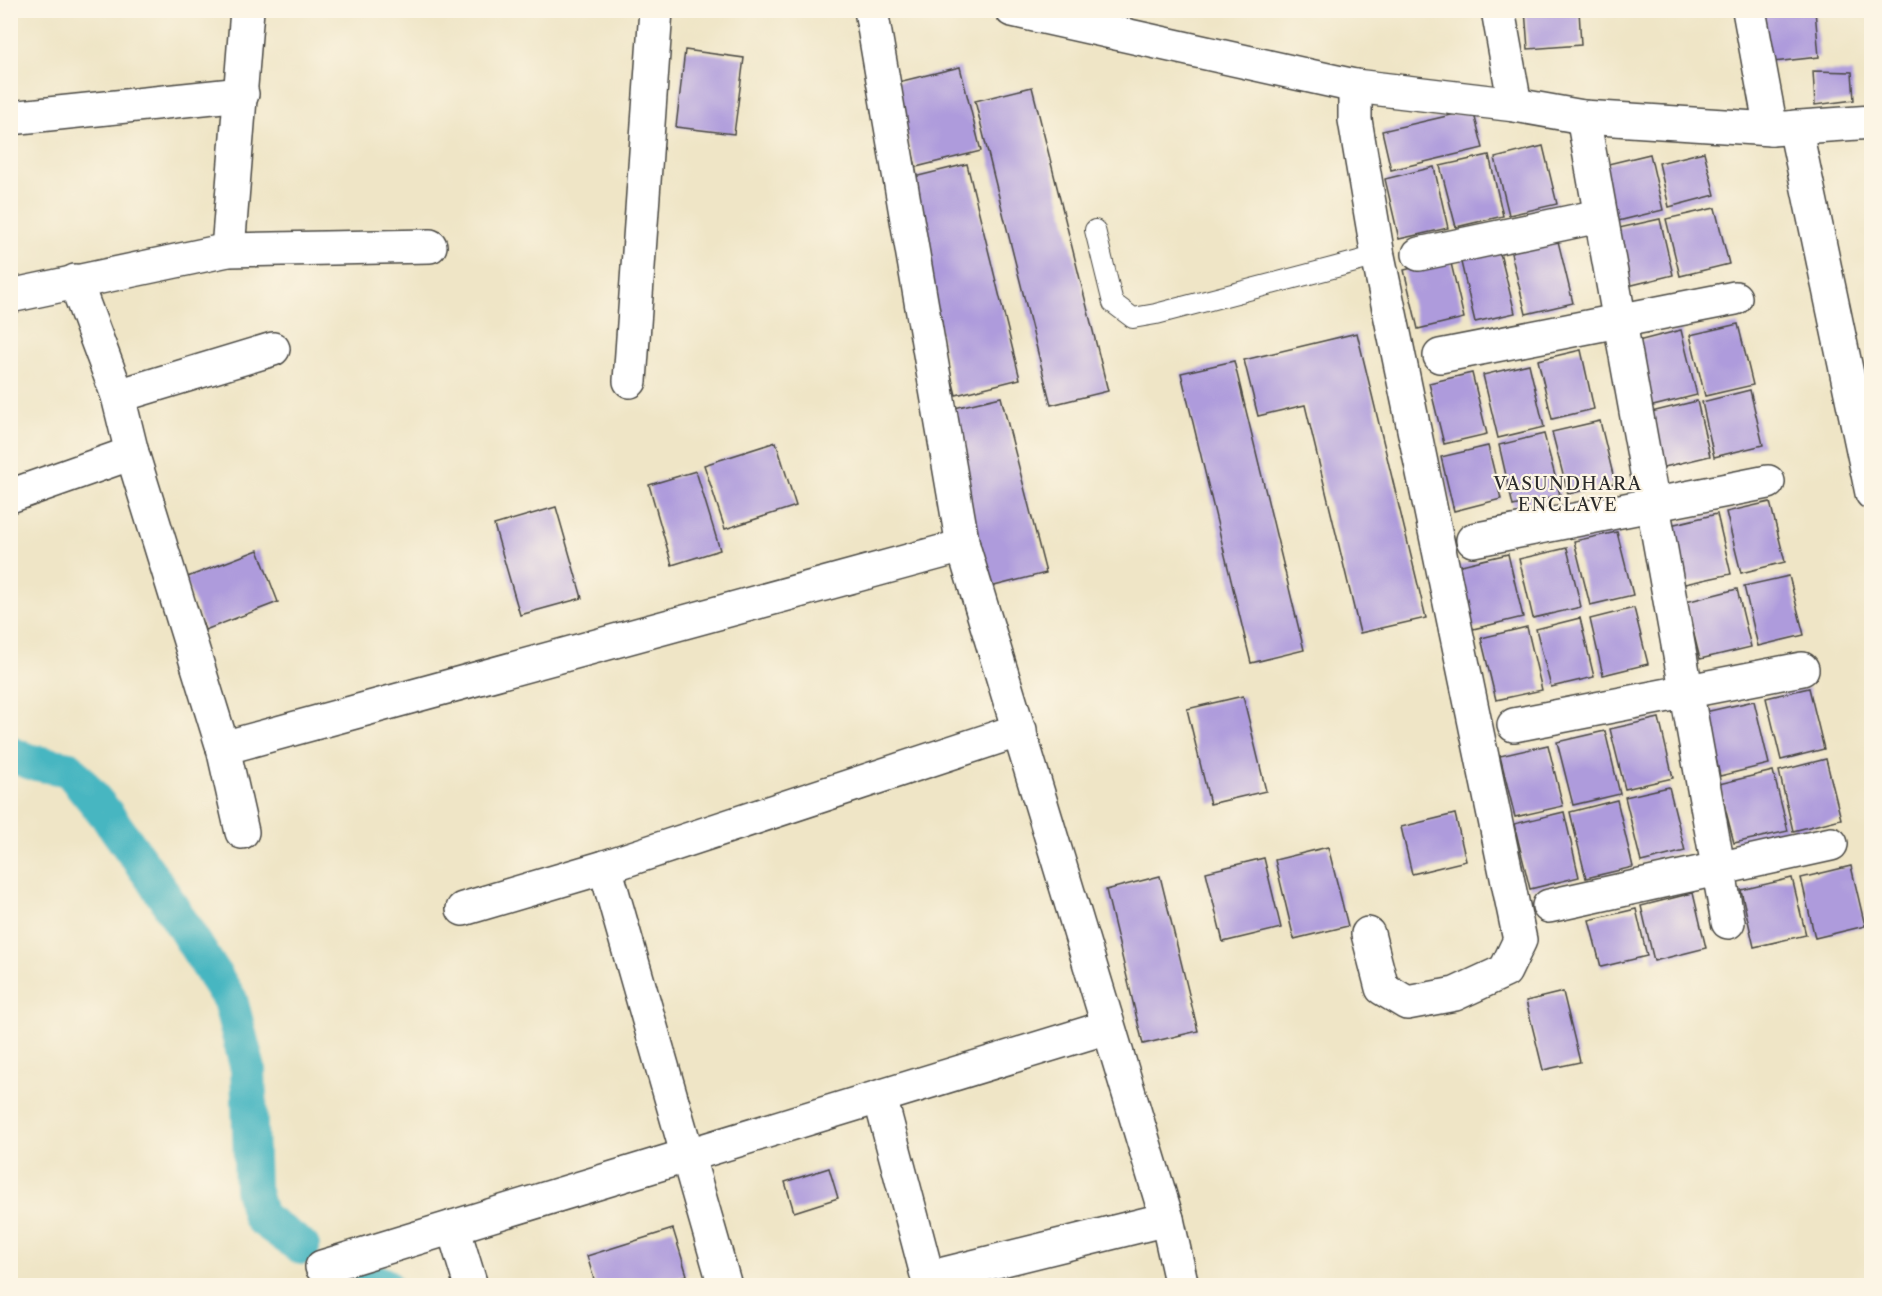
<svg xmlns="http://www.w3.org/2000/svg" width="1882" height="1296" font-family="'Libre Caslon Text',serif">
<style>
.lines{fill:none;stroke-linecap:round;stroke-linejoin:round}
.canal{stroke:#47b6c1;stroke-width:36}
.building{fill:#ae9bdc}
.service-casing{stroke:#484742;stroke-width:22}
.minor-casing{stroke:#484742;stroke-width:36}
.tertiary-casing{stroke:#484742;stroke-width:36}
.service{stroke:#fff;stroke-width:20}
.minor{stroke:#fff;stroke-width:33}
.tertiary{stroke:#fff;stroke-width:33}
.labels{text-anchor:middle;dominant-baseline:central;stroke-width:4.5;stroke-linejoin:round;paint-order:stroke}
.neighbourhood-label{font-size:18px;letter-spacing:1.5px;fill:#2b2b2b;stroke:#fcf5e5}
</style>
<rect width="100%" height="100%" fill="#fcf5e5"/>
<filter id="ink" filterUnits="userSpaceOnUse"><feTurbulence type="fractalNoise" baseFrequency=".0167" numOctaves="2"/><feDisplacementMap in="SourceGraphic" scale="12" xChannelSelector="R" yChannelSelector="G"/><feConvolveMatrix kernelMatrix="1 2 1 2 8 2 1 2 1" color-interpolation-filters="sRGB"/></filter>
<filter id="wash" filterUnits="userSpaceOnUse"><feTurbulence type="fractalNoise" baseFrequency=".008" numOctaves="4" result="noise"/><feDisplacementMap in="SourceGraphic" scale="24" xChannelSelector="R" yChannelSelector="G"/><feGaussianBlur stdDeviation="1.35" result="paint"/><feColorMatrix in="noise" values="0 0 0 0 0 0 0 0 0 0 0 0 0 0 0 0 0 1.4 0 .05"/><feComposite in="paint" operator="in"/></filter>
<g filter="url(#wash)">
<rect width="100%" height="100%" fill="#efe5c6"/>
<g class="lines">
<g class="canal">
<path d="M 10,754 L 31,762 L 69,769 L 106,814 L 156,883 L 230,1000 L 248,1069 L 252,1189 L 260,1217 L 302,1247"/>
<path d="M 370,1279 L 385,1286"/>
</g>
</g>
<g id="blocks">
<g class="building">
<path d="M 1525,10 L 1579,10 L 1581,45 L 1528,49 Z"/>
<path d="M 1758,10 L 1815,10 L 1819,57 L 1763,63 Z"/>
<path d="M 685,50 L 744,58 L 734,134 L 676,127 Z"/>
<path d="M 960,67 L 981,151 L 916,167 L 894,83 Z"/>
<path d="M 1813,71 L 1852,72 L 1854,100 L 1815,105 Z"/>
<path d="M 1032,87 L 1108,391 L 1051,405 L 975,101 Z"/>
<path d="M 1473,110 L 1483,148 L 1391,170 L 1382,131 Z"/>
<path d="M 1543,146 L 1557,204 L 1509,215 L 1495,158 Z"/>
<path d="M 1704,152 L 1715,195 L 1669,207 L 1659,163 Z"/>
<path d="M 1650,154 L 1663,210 L 1614,222 L 1600,166 Z"/>
<path d="M 1489,155 L 1503,216 L 1456,227 L 1440,166 Z"/>
<path d="M 967,164 L 1020,379 L 956,395 L 902,180 Z"/>
<path d="M 1434,167 L 1448,228 L 1399,239 L 1385,179 Z"/>
<path d="M 1715,208 L 1729,264 L 1680,276 L 1666,219 Z"/>
<path d="M 1660,219 L 1673,275 L 1624,287 L 1610,230 Z"/>
<path d="M 1557,237 L 1573,303 L 1526,314 L 1510,249 Z"/>
<path d="M 1499,249 L 1515,313 L 1475,322 L 1460,258 Z"/>
<path d="M 1450,259 L 1464,318 L 1418,329 L 1404,270 Z"/>
<path d="M 1738,324 L 1753,385 L 1705,396 L 1690,335 Z"/>
<path d="M 1681,330 L 1697,395 L 1649,407 L 1634,342 Z"/>
<path d="M 1357,333 L 1426,618 L 1360,633 L 1305,405 L 1258,416 L 1244,360 Z"/>
<path d="M 1581,350 L 1594,409 L 1552,419 L 1538,360 Z"/>
<path d="M 1234,361 L 1304,650 L 1251,663 L 1181,373 Z"/>
<path d="M 1529,364 L 1544,427 L 1498,438 L 1483,375 Z"/>
<path d="M 1472,373 L 1487,434 L 1444,444 L 1429,383 Z"/>
<path d="M 1750,390 L 1763,445 L 1714,457 L 1702,402 Z"/>
<path d="M 1001,397 L 1046,573 L 990,587 L 946,410 Z"/>
<path d="M 1697,401 L 1710,456 L 1660,468 L 1647,413 Z"/>
<path d="M 1600,421 L 1615,483 L 1568,494 L 1552,432 Z"/>
<path d="M 1544,434 L 1560,495 L 1513,506 L 1499,445 Z"/>
<path d="M 776,442 L 796,506 L 725,529 L 704,465 Z"/>
<path d="M 1488,446 L 1501,499 L 1454,511 L 1441,457 Z"/>
<path d="M 696,471 L 720,550 L 672,565 L 649,485 Z"/>
<path d="M 1770,502 L 1785,562 L 1741,573 L 1726,512 Z"/>
<path d="M 556,507 L 582,598 L 520,615 L 494,525 Z"/>
<path d="M 1717,514 L 1731,574 L 1680,585 L 1666,526 Z"/>
<path d="M 1617,532 L 1633,595 L 1590,605 L 1574,541 Z"/>
<path d="M 1567,548 L 1581,607 L 1533,618 L 1519,559 Z"/>
<path d="M 258,550 L 278,602 L 205,630 L 185,578 Z"/>
<path d="M 1508,554 L 1523,617 L 1473,629 L 1457,566 Z"/>
<path d="M 1789,576 L 1804,635 L 1758,646 L 1744,586 Z"/>
<path d="M 1737,589 L 1751,647 L 1700,659 L 1686,602 Z"/>
<path d="M 1634,608 L 1648,664 L 1603,675 L 1590,619 Z"/>
<path d="M 1580,618 L 1594,677 L 1551,687 L 1536,629 Z"/>
<path d="M 1527,627 L 1542,690 L 1496,700 L 1481,638 Z"/>
<path d="M 1809,688 L 1824,749 L 1781,760 L 1766,698 Z"/>
<path d="M 1243,696 L 1266,791 L 1210,804 L 1187,709 Z"/>
<path d="M 1754,701 L 1769,764 L 1720,776 L 1705,712 Z"/>
<path d="M 1659,718 L 1673,778 L 1625,789 L 1610,729 Z"/>
<path d="M 1605,731 L 1620,794 L 1573,805 L 1557,742 Z"/>
<path d="M 1548,745 L 1563,806 L 1515,817 L 1500,756 Z"/>
<path d="M 1826,759 L 1841,819 L 1793,831 L 1779,771 Z"/>
<path d="M 1773,771 L 1788,831 L 1734,843 L 1719,784 Z"/>
<path d="M 1669,787 L 1685,851 L 1641,862 L 1625,797 Z"/>
<path d="M 1617,800 L 1633,867 L 1586,878 L 1570,812 Z"/>
<path d="M 1564,812 L 1579,877 L 1530,889 L 1514,824 Z"/>
<path d="M 1455,814 L 1466,861 L 1412,874 L 1401,827 Z"/>
<path d="M 1328,847 L 1348,926 L 1294,939 L 1275,860 Z"/>
<path d="M 1264,858 L 1281,928 L 1223,942 L 1206,872 Z"/>
<path d="M 1851,866 L 1865,926 L 1815,938 L 1801,878 Z"/>
<path d="M 1160,876 L 1198,1031 L 1143,1044 L 1106,890 Z"/>
<path d="M 1792,878 L 1806,935 L 1754,947 L 1741,890 Z"/>
<path d="M 1693,893 L 1706,948 L 1654,961 L 1641,906 Z"/>
<path d="M 1636,909 L 1647,956 L 1601,967 L 1589,920 Z"/>
<path d="M 1563,992 L 1580,1062 L 1543,1070 L 1526,1001 Z"/>
<path d="M 829,1168 L 838,1198 L 794,1212 L 785,1182 Z"/>
<path d="M 673,1229 L 687,1275 L 654,1286 L 596,1286 L 587,1256 Z"/>
</g>
</g>
</g>
<g filter="url(#ink)">
<use href="#blocks" fill-opacity="0" stroke="#484742" stroke-width="1.5"/>
<g class="lines">
<defs>
<path id="service" d="M 1095,230 L 1113,303 L 1133,318 L 1156,314 L 1378,256"/>
<g id="minor">
<path d="M 871,10 L 963,546 L 1167,1219 L 1182,1286"/>
<path d="M 1498,10 L 1515,105"/>
<path d="M 1749,10 L 1771,129"/>
<path d="M 1355,86 L 1355,120 L 1378,256 L 1520,940 L 1505,971 L 1455,994 L 1407,1003 L 1382,988 L 1368,934"/>
<path d="M 1583,117 L 1728,922"/>
<path d="M 10,118 L 242,94"/>
<path d="M 1795,127 L 1872,493"/>
<path d="M 228,250 L 247,10"/>
<path d="M 1419,254 L 1599,216"/>
<path d="M 75,281 L 118,396 L 132,453 L 223,748 L 242,832"/>
<path d="M 10,296 L 228,250 L 430,246"/>
<path d="M 1440,356 L 1735,298"/>
<path d="M 630,381 L 656,10"/>
<path d="M 118,396 L 273,349"/>
<path d="M 10,496 L 132,453"/>
<path d="M 1473,540 L 1768,482"/>
<path d="M 1514,725 L 1802,669"/>
<path d="M 223,748 L 963,546"/>
<path d="M 605,867 L 725,1286"/>
<path d="M 1549,906 L 1831,844"/>
<path d="M 463,909 L 605,867 L 1020,730"/>
<path d="M 880,1097 L 930,1286"/>
<path d="M 453,1227 L 471,1286"/>
<path d="M 322,1267 L 1108,1027"/>
<path d="M 928,1278 L 1167,1219"/>
</g>
<path id="tertiary" d="M 1012,10 L 1355,86 L 1515,105 L 1583,117 L 1771,129 L 1872,122"/>
</defs>
<use href="#service" class="service-casing"/>
<use href="#minor" class="minor-casing"/>
<use href="#tertiary" class="tertiary-casing"/>
<use href="#service" class="service"/>
<use href="#minor" class="minor"/>
<use href="#tertiary" class="tertiary"/>
</g>
</g>
<g class="labels">
<g class="neighbourhood-label">
<text x="1568" y="484">VASUNDHARA<tspan x="1568" dy="21">ENCLAVE</tspan></text>
</g>
</g>
<rect width="1882" height="1296" fill="none" stroke="#fcf5e5" stroke-width="36"/>
</svg>
